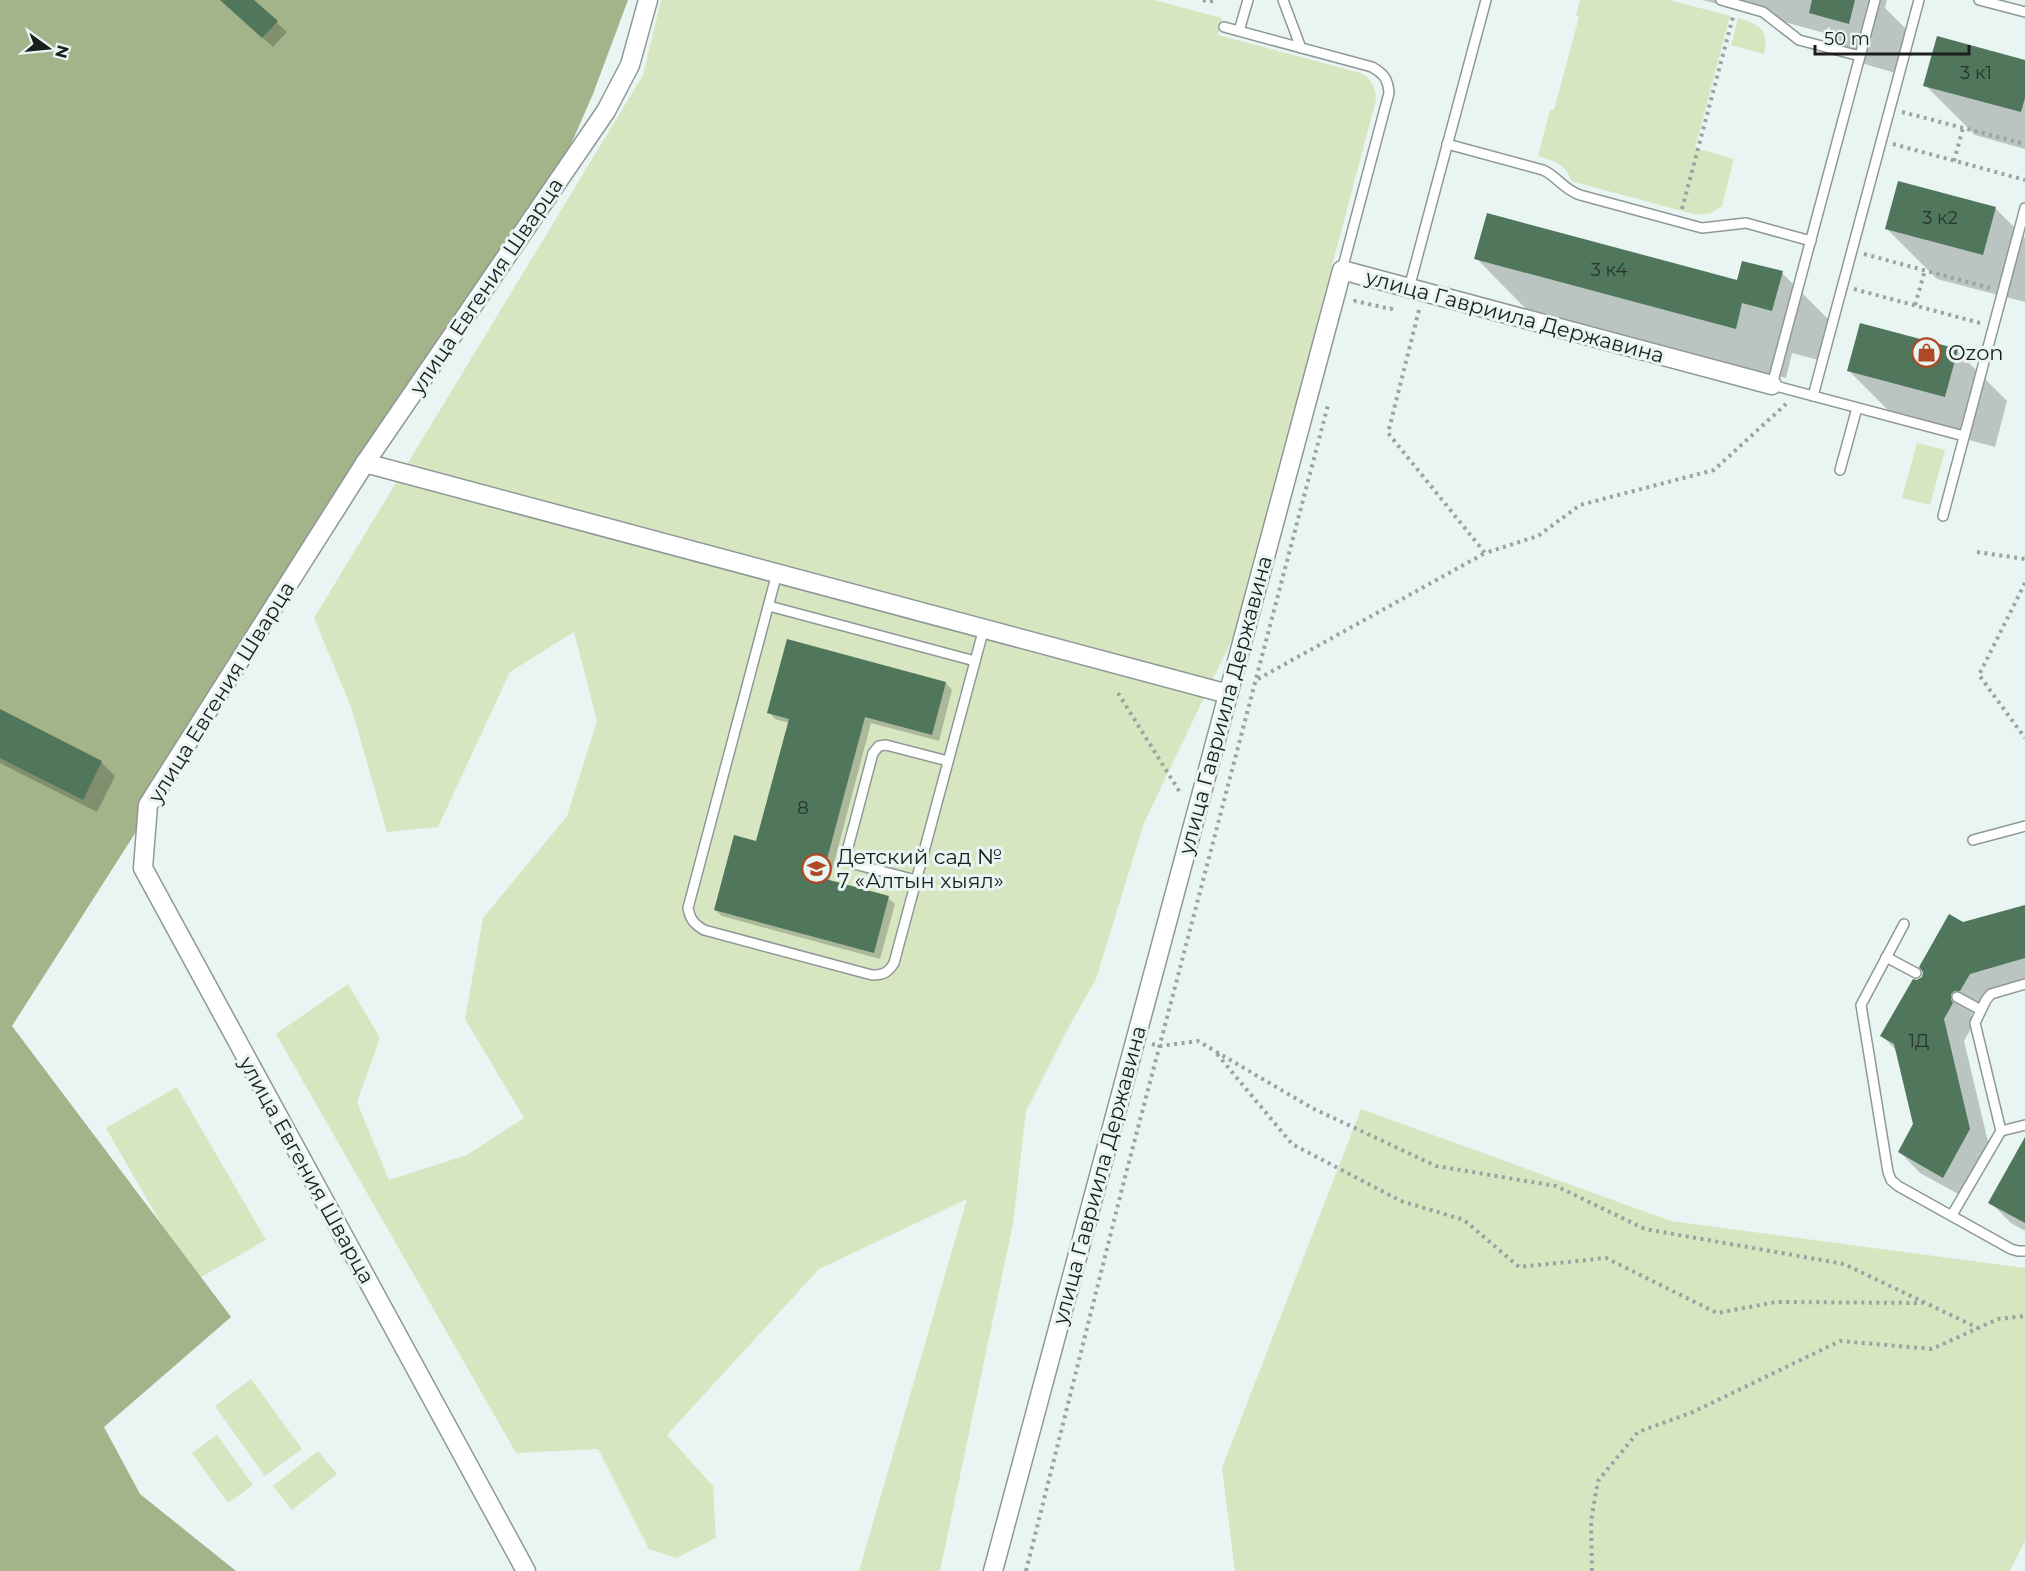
<svg xmlns="http://www.w3.org/2000/svg" width="2025" height="1571" font-family="Montserrat,sans-serif">
<style>
.green{fill:#d7e6c1}
.forest{fill:#a3b38a}
.shadow{fill:#0003}
.building{fill:#50765c}
.lines{fill:none;stroke-linecap:round;stroke-linejoin:round}
.service-casing{stroke:#8e9997;stroke-width:12}
.minor-casing{stroke:#8e9997;stroke-width:21}
.path{stroke:#9aa3a1;stroke-width:4;stroke-dasharray:3 4.5;stroke-linecap:butt}
.service{stroke:#fff;stroke-width:9}
.minor{stroke:#fff;stroke-width:18}
.labels{text-anchor:middle;dominant-baseline:central;stroke-width:6;stroke-linejoin:round;paint-order:stroke}
.number-label{font-size:18px;fill:#28342d}
.street-label{font-size:21px;fill:#1a1e1d;stroke:#e9f5f2}
.poi-label{font-size:21px;fill:#1a1e1d;stroke:#e9f5f2;text-anchor:start}
</style>
<rect width="100%" height="100%" fill="#e9f5f2"/>
<g class="green">
<path d="M 661,0 L 1154,0 L 1222,18 L 1218,35 L 1361,73 C 1372,79 1376,88 1376,100 L 1320,311 L 1258,585 L 1144,823 L 1096,979 L 1070,1025 L 1026,1111 L 1013,1224 L 940,1571 L 859,1571 L 967,1199 L 819,1269 L 667,1435 L 713,1486 L 716,1538 L 676,1558 L 649,1549 L 598,1449 L 516,1453 L 276,1034 L 348,984 L 380,1038 L 357,1102 L 389,1180 L 467,1155 L 524,1118 L 465,1019 L 483,918 L 567,816 L 597,721 L 574,632 L 510,672 L 438,827 L 387,832 L 351,707 L 314,618 L 643,75 Z"/>
<path d="M 1580,0 L 1670,0 L 1730,16 L 1695,148 L 1734,159 L 1722,206 L 1711,213 L 1697,215 L 1571,181 C 1567,164 1554,161 1538,156 L 1550,110 L 1554,110 L 1579,17 L 1576,15 Z"/>
<path d="M 1738,18 C 1759,24 1770,30 1764,54 L 1731,45 Z"/>
<path d="M 1917,443 L 1945,450 L 1930,505 L 1902,498 Z"/>
<path d="M 177,1087 L 266,1240 L 194,1281 L 106,1128 Z"/>
<path d="M 1361,1109 L 1671,1221 L 2025,1268 L 2025,1541 L 2010,1571 L 1235,1571 L 1222,1468 Z"/>
<path d="M 251,1379 L 302,1449 L 265,1476 L 215,1406 Z"/>
<path d="M 217,1435 L 253,1485 L 228,1503 L 192,1453 Z"/>
<path d="M 318,1451 L 337,1474 L 292,1510 L 273,1486 Z"/>
</g>
<path class="forest" d="M 0,0 L 628,0 L 593,94 L 562,165 L 12,1026 L 231,1317 L 104,1427 L 140,1494 L 236,1571 L 0,1571 Z"/>
<g class="shadow">
<path d="M 221,0 L 252,0 L 287,32 L 273,47 Z"/>
<path d="M 1703,0 L 1887,0 L 1885,8 L 1910,33 L 1899,74 L 1861,63 L 1832,35 Z"/>
<path d="M 2025,61 L 2025,149 L 1975,135 L 1925,85 Z"/>
<path d="M 1995,208 L 2025,238 L 2025,302 L 1937,279 L 1887,229 Z"/>
<path d="M 1476,258 L 1738,282 L 1782,273 L 1832,323 L 1822,361 L 1792,353 L 1786,378 L 1526,309 Z"/>
<path d="M 1957,351 L 2007,401 L 1995,447 L 1899,421 L 1849,371 Z"/>
<path d="M 788,641 L 946,683 L 952,690 L 939,741 L 871,723 L 829,882 L 888,898 L 895,904 L 880,959 L 722,916 L 715,910 L 757,843 L 789,723 L 775,719 L 769,712 Z"/>
<path d="M 0,711 L 101,762 L 115,776 L 97,812 L 0,763 Z"/>
<path d="M 2025,906 L 2025,984 L 1990,994 L 1971,1015 L 1973,1025 L 1964,1041 L 1990,1150 L 1964,1197 L 1920,1173 L 1900,1152 L 1915,1125 L 1898,1052 L 1882,1036 L 1917,981 L 1923,978 L 1963,924 Z"/>
<path d="M 2025,1149 L 2025,1231 L 2011,1223 L 1990,1202 Z"/>
</g>
<g class="building">
<path d="M 220,0 L 254,0 L 278,21 L 262,38 Z"/>
<path d="M 1812,0 L 1855,0 L 1849,24 L 1809,13 Z"/>
<path d="M 1937,36 L 2025,60 L 2025,98 L 2021,112 L 1923,86 Z"/>
<path d="M 1898,181 L 1996,207 L 1983,255 L 1885,229 Z"/>
<path d="M 1487,213 L 1737,280 L 1742,261 L 1783,271 L 1772,311 L 1742,303 L 1736,329 L 1474,259 Z"/>
<path d="M 1860,323 L 1958,349 L 1945,397 L 1847,371 Z"/>
<path d="M 787,639 L 946,682 L 932,735 L 865,717 L 822,878 L 889,896 L 874,953 L 714,910 L 734,835 L 756,841 L 789,719 L 767,713 Z"/>
<path d="M 0,709 L 102,761 L 83,800 L 0,758 Z"/>
<path d="M 2025,905 L 2025,958 L 1970,974 L 1960,991 L 1954,991 L 1951,994 L 1951,1000 L 1953,1003 L 1944,1019 L 1970,1129 L 1943,1178 L 1898,1152 L 1913,1124 L 1894,1044 L 1880,1036 L 1913,979 L 1917,980 L 1922,977 L 1923,972 L 1919,967 L 1949,914 L 1963,922 Z"/>
<path d="M 2025,1137 L 2025,1223 L 1988,1203 Z"/>
</g>
<g class="lines">
<defs>
<g id="service">
<path d="M 1283,0 L 1301,48"/>
<path d="M 1721,0 L 1763,12 L 1799,40 L 1860,56"/>
<path d="M 1875,0 L 1772,385 L 1964,436"/>
<path d="M 1979,0 L 2025,12"/>
<path d="M 1224,27 L 1372,67 C 1384,74 1388,79 1389,93 L 1342,270"/>
<path d="M 1239,31 L 1248,0"/>
<path d="M 1447,144 L 1543,170 C 1557,176 1564,190 1580,195 L 1702,228 L 1746,223 L 1811,241"/>
<path d="M 1409,288 L 1486,0"/>
<path d="M 1813,396 L 1919,0"/>
<path d="M 1840,470 L 1857,408"/>
<path d="M 1943,516 L 2025,208"/>
<path d="M 777,573 L 688,908 C 690,919 694,924 704,930 L 872,975 C 883,975 888,973 894,963 L 984,628"/>
<path d="M 769,606 L 975,661"/>
<path d="M 1973,840 L 2025,826"/>
<path d="M 916,880 L 854,864 L 849,861 L 846,855 L 873,753 L 879,746 L 886,745 L 948,761"/>
<path d="M 1904,924 L 1861,1005 L 1888,1172 L 1891,1180 L 1898,1186 L 2011,1249 L 2018,1251 L 2025,1251"/>
<path d="M 1886,957 L 1916,973"/>
<path d="M 1957,997 L 1981,1010"/>
<path d="M 2001,1131 L 1975,1023 L 1986,1000 L 1991,994 L 2025,984"/>
<path d="M 1952,1215 L 2001,1131 L 2025,1125"/>
</g>
<g id="minor">
<path d="M 365,463 L 1228,694"/>
<path d="M 526,1571 L 143,868 L 148,805 L 365,463 L 606,111 L 630,65 L 648,0"/>
<path d="M 993,1571 L 1342,270 L 1772,385"/>
</g>
</defs>
<use href="#service" class="service-casing"/>
<use href="#minor" class="minor-casing"/>
<g class="path">
<path d="M 1203,0 L 1209,2 L 1216,0"/>
<path d="M 1902,112 L 2025,144"/>
<path d="M 1893,144 L 2025,180"/>
<path d="M 1954,161 L 1963,128"/>
<path d="M 1682,209 L 1733,17"/>
<path d="M 1864,254 L 1990,288"/>
<path d="M 1854,289 L 1980,323"/>
<path d="M 1354,302 L 1355,301 L 1391,309 L 1394,303"/>
<path d="M 1915,305 L 1925,270"/>
<path d="M 1419,310 L 1388,433 L 1485,553 L 1538,536 L 1580,505 L 1714,470 L 1786,404"/>
<path d="M 1977,552 L 2025,559"/>
<path d="M 2025,583 L 1979,675 L 2025,738"/>
<path d="M 1258,679 L 1485,553"/>
<path d="M 1118,693 L 1181,794"/>
<path d="M 1152,1044 L 1160,1046 L 1198,1041 L 1312,1108 L 1436,1166 L 1556,1186 L 1645,1229 L 1844,1264 L 1978,1328"/>
<path d="M 1217,1054 L 1292,1144 L 1401,1201 L 1464,1220 L 1519,1267 L 1606,1258 L 1717,1313 L 1776,1302 L 1923,1303"/>
<path d="M 1026,1571 L 1124,1181 L 1328,405"/>
<path d="M 1592,1571 L 1591,1521 L 1598,1481 L 1638,1432 L 1693,1412 L 1840,1341 L 1932,1349 L 1998,1319 L 2025,1316"/>
</g>
<use href="#service" class="service"/>
<use href="#minor" class="minor"/>
</g>
<defs>
<symbol id="shop-ring" viewBox="-11 -11 22 22"><circle r="9.5" fill="#e9f5f2" stroke="#b04825" stroke-width="1.5"/><path d="M-5-2.5h2.3a2.7 3.5 0 0 1 5.4 0H5L5.5 6h-11ZM-1.5-2.5h3a1.5 2.3 0 0 0-3 0Z" fill="#b04825"/></symbol>
<symbol id="school-ring" viewBox="-11 -11 22 22"><circle r="9.5" fill="#e9f5f2" stroke="#b04825" stroke-width="1.5"/><path d="M0-5L7-2L0 1L-7-2ZM-4 1L0 2.5L4 1V4Q0 6-4 4Z" fill="#b04825"/></symbol>
</defs>
<g fill-rule="evenodd">
<use href="#shop-ring" x="1910" y="336" width="33" height="33"/>
<use href="#school-ring" x="800" y="852" width="33" height="33"/>
</g>
<g class="labels">
<g class="number-label">
<text x="1976" y="73">3 к1</text>
<text x="1940" y="218">3 к2</text>
<text x="1609" y="270">3 к4</text>
<text x="803" y="808">8</text>
<text x="1919" y="1041">1Д</text>
</g>
<g class="street-label">
<text transform="translate(486 286) rotate(-56)">улица Евгения Шварца</text>
<text transform="translate(1515 316) rotate(15)">улица Гавриила Державина</text>
<text transform="translate(221 692) rotate(-58)">улица Евгения Шварца</text>
<text transform="translate(1225 705) rotate(-75)">улица Гавриила Державина</text>
<text transform="translate(307 1170) rotate(61)">улица Евгения Шварца</text>
<text transform="translate(1099 1175) rotate(-75)">улица Гавриила Державина</text>
</g>
<g class="poi-label">
<text x="1948" y="352">Ozon</text>
<text x="837" y="856">Детский сад №<tspan x="837" dy="24">7 «Алтын хыял»</tspan></text>
</g>
</g>
<g transform="translate(48 48) rotate(105)" stroke="#e9f5f2" stroke-width="4.5" paint-order="stroke">
<path d="M0-4.5L10 22L0 15L-10 22Z" fill="#1a1e1d"/>
<text y="-9" font-size="16" font-weight="bold" text-anchor="middle" fill="#1a1e1d">N</text>
</g>
<path d="M1815 45v9h154v-9" fill="none" stroke="#1a1e1d" stroke-width="3"/>
<text x="1824" y="45" font-size="18" fill="#1a1e1d" stroke="#e9f5f2" stroke-width="4.5" paint-order="stroke">50 m</text>
</svg>
